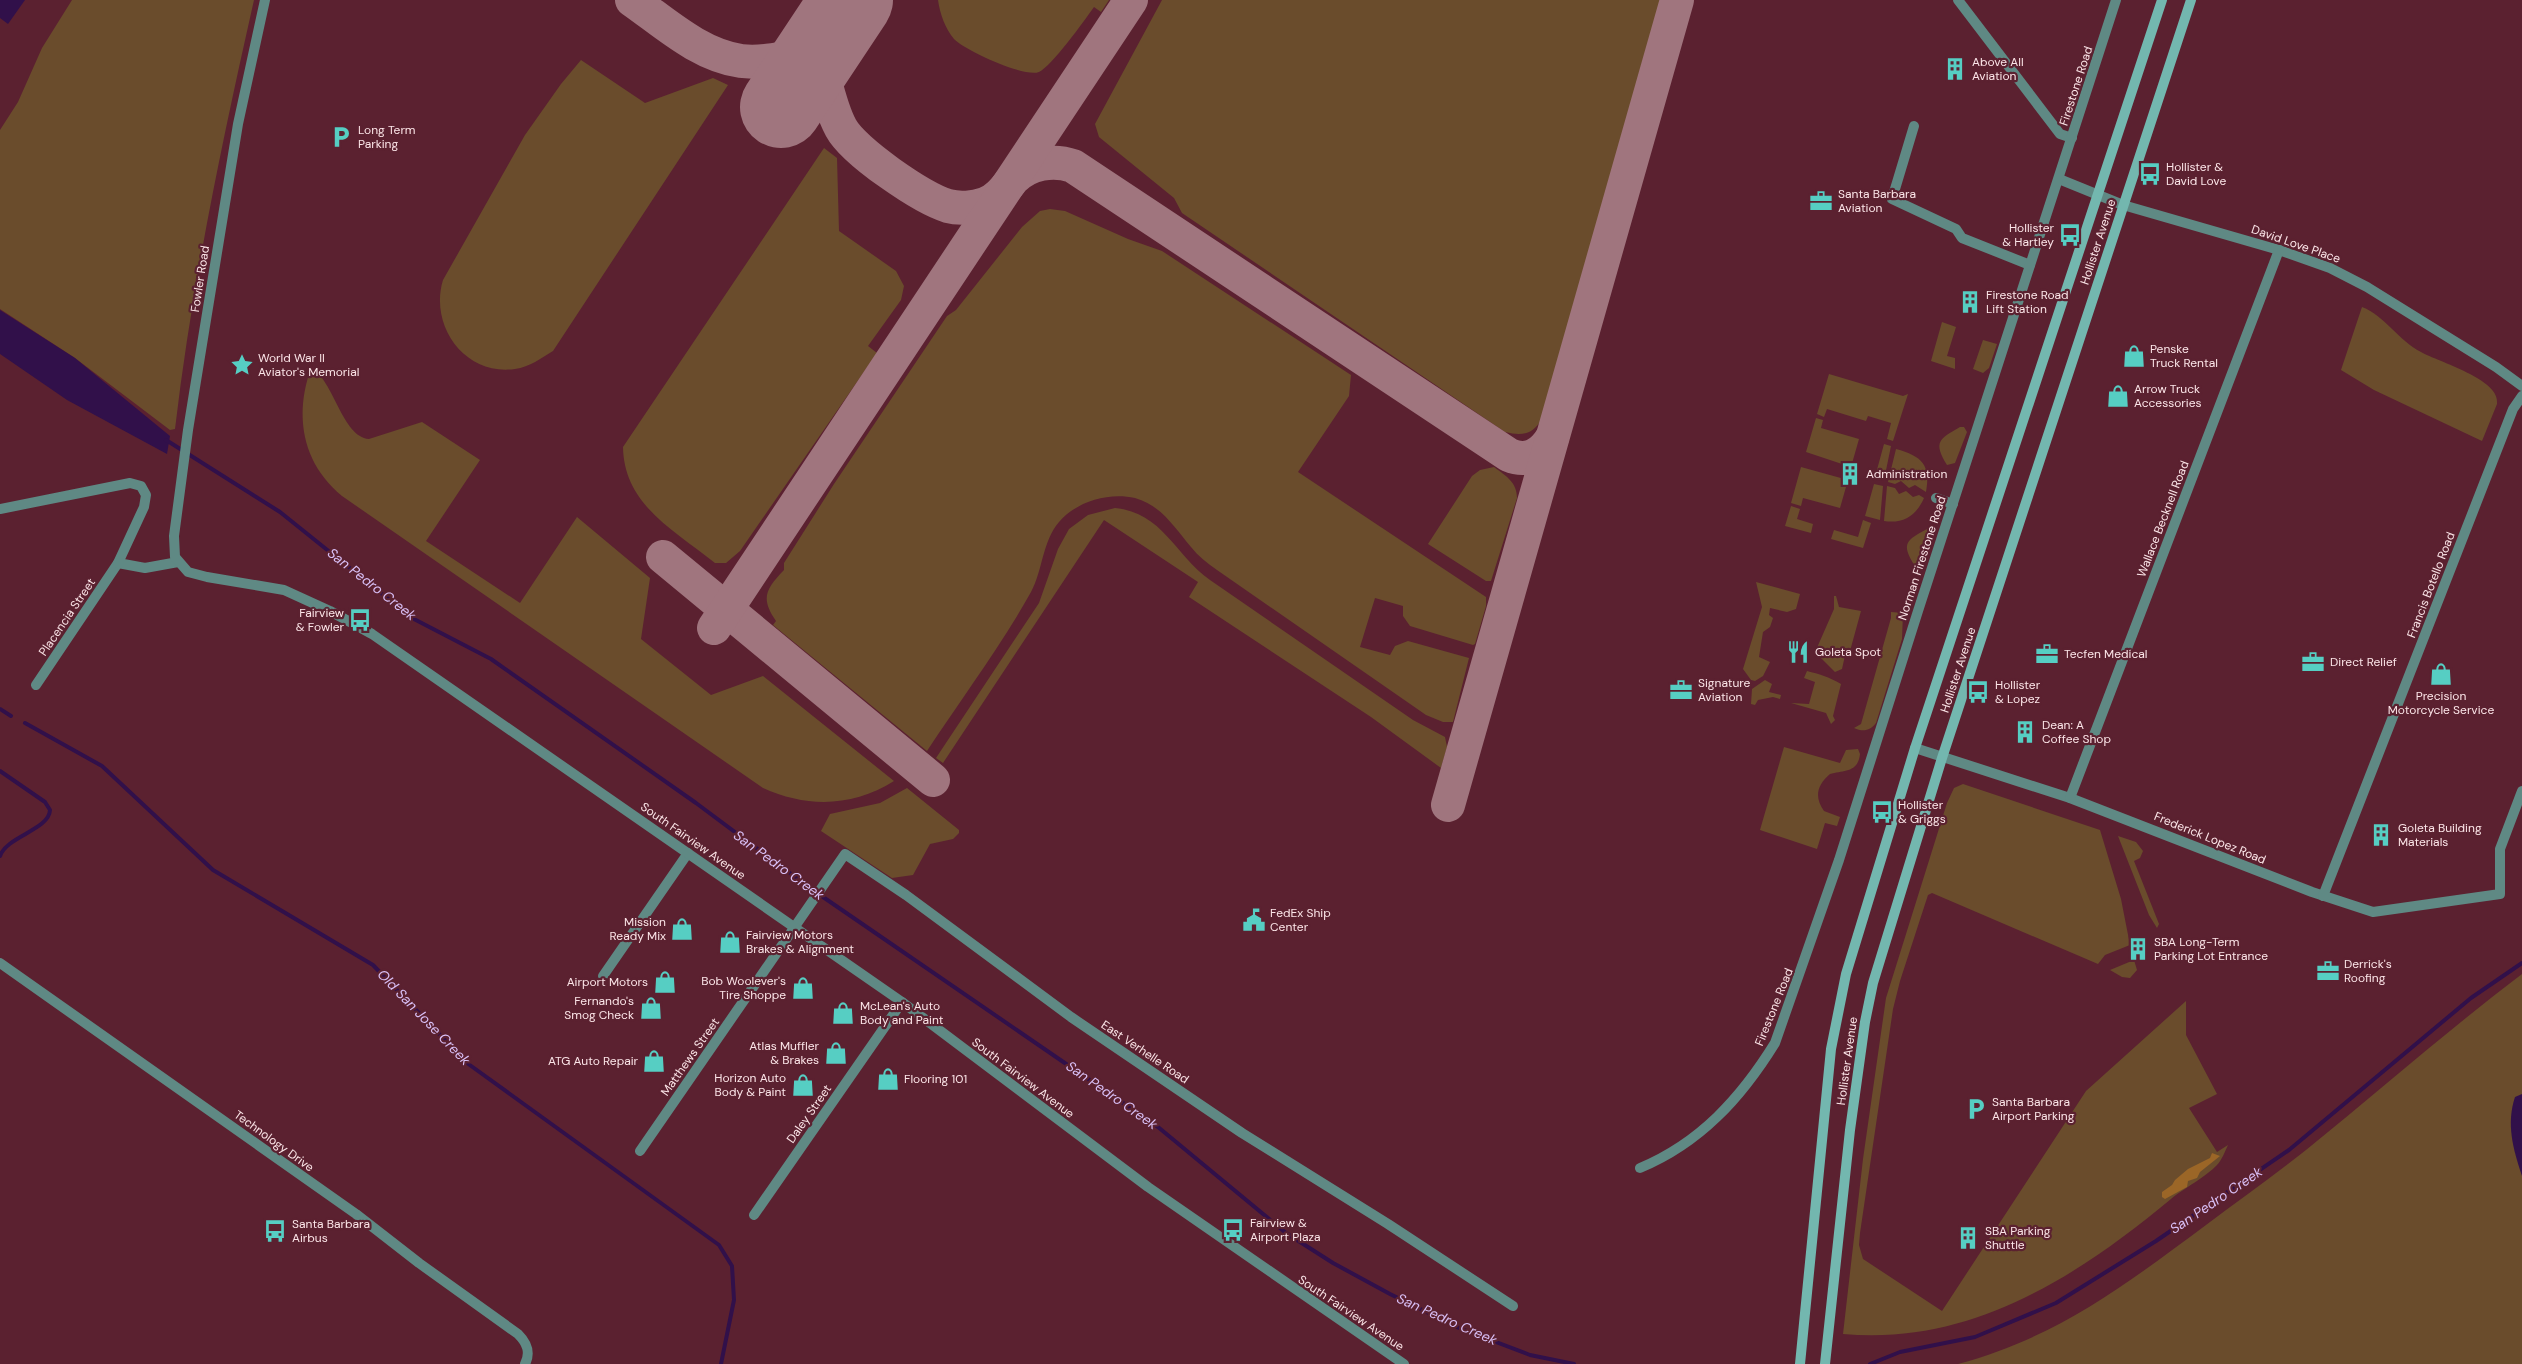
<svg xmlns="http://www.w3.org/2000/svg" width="2522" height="1364" font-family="'DM Sans',sans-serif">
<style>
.green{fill:#6a4c2c}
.forest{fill:#9b6627}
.water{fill:#31104a}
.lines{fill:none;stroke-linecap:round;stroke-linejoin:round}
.stream{stroke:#31104a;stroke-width:4}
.taxiway{stroke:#a0757e;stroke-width:34}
.runway{stroke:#a0757e;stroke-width:82}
.minor{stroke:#5f8984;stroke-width:10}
.tertiary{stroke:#5f8984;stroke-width:10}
.secondary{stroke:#73b7af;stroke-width:10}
.labels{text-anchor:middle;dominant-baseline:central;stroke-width:4.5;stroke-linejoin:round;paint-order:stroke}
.poi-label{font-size:12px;fill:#fce5e8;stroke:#5b2130;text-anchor:start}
.street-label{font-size:12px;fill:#fce5e8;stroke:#5b2130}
.water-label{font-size:14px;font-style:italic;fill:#d9bff5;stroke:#5b2130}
</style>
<rect width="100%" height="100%" fill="#5b2130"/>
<g class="green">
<path d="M 72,0 L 254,0 C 222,142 192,284 175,429 L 170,430 L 75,358 L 0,309 L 0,130 L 18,102 L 42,48 Z"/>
<path d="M 938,0 L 1109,0 L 1101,12 L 1094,7 C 1084,21 1052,66 1039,72 C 1025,78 964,50 954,39 C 945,28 940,14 938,0 Z"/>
<path d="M 1162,0 L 1665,0 L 1550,402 C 1539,426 1534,439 1505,432 L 1182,213 L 1174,198 L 1099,137 L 1095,124 Z"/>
<path d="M 581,60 L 645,103 L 713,78 L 728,85 L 553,351 C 541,358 530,367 515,369 C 465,376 429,326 443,280 L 525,135 L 561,84 Z"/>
<path d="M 824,148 L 837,158 L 839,231 L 896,271 L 904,286 L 901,300 L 868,346 L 877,353 L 740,551 L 726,563 L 715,563 C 674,530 624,505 623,447 Z"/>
<path d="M 1050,209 L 1065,211 L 1128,239 L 1162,251 L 1351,375 L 1349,396 L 1298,472 L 1486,597 L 1486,606 L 1475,644 L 1473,645 L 1410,626 L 1403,616 L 1403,606 L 1375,598 L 1360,647 L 1390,655 L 1395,646 L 1408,641 L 1469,658 L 1453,722 L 1443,722 L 1426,715 L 1217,570 C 1207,563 1198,556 1191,547 C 1175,528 1161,505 1135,498 C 1109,492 1077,501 1059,522 C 1042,542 1043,570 1031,592 C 1001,646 961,699 927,751 L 773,625 L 776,621 C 760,598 766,589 784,570 L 784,563 L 834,484 L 947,316 L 956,310 L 1022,227 L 1040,211 Z"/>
<path d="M 2362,307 C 2385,316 2399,341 2421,352 C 2438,362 2501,379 2497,404 L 2482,441 L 2374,390 L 2341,370 Z"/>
<path d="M 1942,322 L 1956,327 L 1947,356 L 1955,358 L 1955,369 L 1931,361 Z"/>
<path d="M 1983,340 L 1997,344 L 1989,368 L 1983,373 L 1973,369 Z"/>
<path d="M 311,368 C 334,380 342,437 369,439 L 422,422 L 480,460 L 426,541 L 520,603 L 577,517 L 650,578 L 641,639 L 711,695 L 763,676 L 894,781 C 853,807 807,808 763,788 L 342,496 C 302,463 294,416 311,368 Z"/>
<path d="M 1829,374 L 1903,396 L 1908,394 L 1893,441 L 1887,439 L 1891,423 L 1868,416 L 1866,421 L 1827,409 L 1824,417 L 1817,414 Z"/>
<path d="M 1816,418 L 1823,420 L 1821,428 L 1859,439 L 1851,467 L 1806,452 Z"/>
<path d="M 1960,427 L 1964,427 L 1967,432 L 1955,463 L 1947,465 C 1933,442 1939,439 1960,427 Z"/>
<path d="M 1884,444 L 1891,446 L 1884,480 L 1875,477 Z"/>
<path d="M 1896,449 C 1922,456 1931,465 1926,492 L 1915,485 L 1909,488 L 1901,481 L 1895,484 L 1888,482 Z"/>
<path d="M 1494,467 C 1506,476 1517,482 1517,498 L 1491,581 L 1486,581 L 1428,544 L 1472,476 L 1480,470 Z"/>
<path d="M 1801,467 L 1848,480 L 1840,508 L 1803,498 L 1801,506 L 1791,503 Z"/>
<path d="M 1874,484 L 1883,486 L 1880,520 L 1865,516 Z"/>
<path d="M 1887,486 L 1895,488 L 1899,494 L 1906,491 L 1913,497 L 1919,495 L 1924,498 C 1916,516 1903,524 1884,521 Z"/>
<path d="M 1791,506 L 1800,509 L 1797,519 L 1813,524 L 1811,533 L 1785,526 Z"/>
<path d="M 1115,508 C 1163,513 1174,554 1210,580 L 1413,720 L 1445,737 L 1447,747 L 1441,768 L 1371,717 L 1189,597 L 1198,582 L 1104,520 L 943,763 L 936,758 L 1039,603 L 1058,549 L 1069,529 L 1088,515 Z"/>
<path d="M 1863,520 L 1871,523 L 1863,548 L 1831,539 L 1834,530 L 1858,537 Z"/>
<path d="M 1927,529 L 1932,529 L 1934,533 L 1923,565 L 1915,566 C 1900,543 1907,540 1927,529 Z"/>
<path d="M 1756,582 L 1800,594 L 1796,609 L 1787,612 L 1770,608 L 1769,615 L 1773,618 L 1770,627 L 1763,632 L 1759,657 L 1770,662 L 1763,676 L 1755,681 L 1751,680 L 1743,669 L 1762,607 Z"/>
<path d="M 1834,596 L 1836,596 L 1839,607 L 1861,611 L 1850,651 L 1846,651 L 1842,669 L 1835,672 L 1821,658 L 1823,652 L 1816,650 L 1834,609 Z"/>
<path d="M 1891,612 L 1903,613 L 1902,639 L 1876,723 C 1870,731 1863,732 1854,728 L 1861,724 L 1891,618 Z"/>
<path d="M 1807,671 C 1819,674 1829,677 1841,684 L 1833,716 L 1835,720 L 1831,724 L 1826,713 L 1791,703 L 1809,704 L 1815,682 L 1804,678 Z"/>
<path d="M 1765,680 L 1772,684 L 1769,692 L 1781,695 L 1780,699 L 1773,697 L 1758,700 L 1755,705 L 1751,704 L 1752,689 Z"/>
<path d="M 1784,747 L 1840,763 L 1846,750 L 1858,749 L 1860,754 C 1858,773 1844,770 1830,774 C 1817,785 1814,797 1824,811 L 1840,817 L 1837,826 L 1825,823 L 1817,849 L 1760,830 Z"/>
<path d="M 1963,784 L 2100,830 L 2121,899 L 2130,945 L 2105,955 L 2098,964 L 1932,893 L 1928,895 L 1900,981 L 1893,1009 L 1860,1233 L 1859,1245 L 1863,1259 L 1942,1311 L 2086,1091 L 2186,1001 L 2186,1035 L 2217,1094 L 2189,1108 L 2217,1152 L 2228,1145 C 2225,1151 2222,1160 2217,1165 C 2207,1176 2183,1189 2171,1199 C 2077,1277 1970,1346 1843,1334 L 1863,1159 L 1886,998 L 1947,803 L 1954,788 Z"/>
<path d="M 907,788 L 959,830 L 959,833 L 953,839 L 930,844 L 913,875 L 892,878 L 821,831 L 830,814 L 880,803 Z"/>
<path d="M 2118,836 L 2136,842 L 2143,851 L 2140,858 L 2134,861 L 2159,924 L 2157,928 L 2149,915 Z"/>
<path d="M 2134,960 L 2137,970 L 2130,978 L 2122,977 L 2110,970 Z"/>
<path d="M 2522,974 L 2522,1364 L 1958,1364 C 2058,1337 2125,1285 2206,1225 C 2239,1200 2273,1176 2306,1150 C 2378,1092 2448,1030 2522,974 Z"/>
</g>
<path class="forest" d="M 2212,1153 L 2220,1156 L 2200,1172 L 2197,1178 L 2188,1181 L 2187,1187 L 2165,1199 L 2162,1197 L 2162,1192 L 2172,1185 L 2175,1180 L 2188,1169 L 2210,1158 Z"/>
<g class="water">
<path d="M 0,0 L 25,0 L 8,24 L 0,18 Z"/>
<path d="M 0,310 L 75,358 L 170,436 L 167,454 L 67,400 L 0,354 Z"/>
<path d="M 2522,1094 L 2522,1176 C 2513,1149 2506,1124 2515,1097 Z"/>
</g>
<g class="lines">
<g class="stream">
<path d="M 166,440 L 280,512 L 412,618 L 491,659 L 696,803 L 807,886 L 1158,1127 L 1286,1233 L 1333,1263 L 1390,1294 L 1459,1328 L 1530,1355 L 1574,1364"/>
<path d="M 0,709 L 11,716"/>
<path d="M 25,723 L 102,766 L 213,870 L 373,965 L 467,1063 L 719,1245 L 732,1266 L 734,1300 L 721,1364"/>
<path d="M 0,771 L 45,802 L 50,810 C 49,830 7,836 0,856"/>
<path d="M 1870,1364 L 1900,1352 L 1975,1337 L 2056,1303 L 2156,1241 L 2289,1150 L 2471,998 L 2522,963"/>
</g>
<g class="taxiway">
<path d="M 632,0 C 665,23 699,55 741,61 C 765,64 793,56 817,53 C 825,77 829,106 841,128 C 854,152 922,198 948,206 C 959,209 974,208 985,204 C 998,199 1005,189 1013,179 C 1029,163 1053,159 1073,166 L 1509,455 C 1528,463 1542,454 1552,438"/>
<path d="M 663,557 L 933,780"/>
<path d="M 714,628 L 1131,0"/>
<path d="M 1448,805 L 1677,0"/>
</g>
<path class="runway" d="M 781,107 L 852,0"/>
<g class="minor">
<path d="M 1958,0 L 2060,134 L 2072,138"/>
<path d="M 1914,126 L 1892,199 L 1956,229 L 1962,238 L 2030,265"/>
<path d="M 2059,179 L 2123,205 L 2279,250 L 2330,268 L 2367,287 L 2496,367 L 2522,386"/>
<path d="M 1936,498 L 1953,504"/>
<path d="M 0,509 L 130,483 L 141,486 L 146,495 L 144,507 L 118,563 L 36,685"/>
<path d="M 118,563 L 145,568 L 178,562"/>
<path d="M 1915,748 L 2070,798 L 2312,892 L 2373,912 L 2500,894 L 2500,849 L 2522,791"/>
<path d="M 2070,798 L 2279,250"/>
<path d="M 2323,896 L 2513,409 L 2522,396"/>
<path d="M 0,963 L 356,1214 L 419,1263 L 518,1334 C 527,1343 531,1352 525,1364"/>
<path d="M 603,976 L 688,853"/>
<path d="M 640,1151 L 845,854 L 906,895 L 1071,1017 L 1242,1133 L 1388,1224 L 1513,1306"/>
<path d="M 1640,1168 C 1700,1143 1741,1098 1775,1043 L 1839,860 L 1918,611 L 2116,0"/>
<path d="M 754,1215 L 902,1002"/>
</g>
<path class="tertiary" d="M 265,0 L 238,124 L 188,430 L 174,536 L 175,557 L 188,572 L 207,577 L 284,590 L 330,611 L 372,634 L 902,1002 L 1148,1187 L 1404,1364"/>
<g class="secondary">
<path d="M 1800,1364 L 1831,1049 L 1846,974 L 1915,748 L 2162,0"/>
<path d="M 1825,1364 L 1850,1130 L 1865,1022 L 1873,983 L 1942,758 L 2191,0"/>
</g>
</g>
<defs>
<symbol id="building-bare" viewBox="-9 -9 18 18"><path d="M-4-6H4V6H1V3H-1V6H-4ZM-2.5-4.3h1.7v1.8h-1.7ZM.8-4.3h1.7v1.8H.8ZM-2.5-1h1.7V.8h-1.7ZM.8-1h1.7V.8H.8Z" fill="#56cec3" stroke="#5b2130" stroke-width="2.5" paint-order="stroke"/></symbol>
<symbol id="parking-bare" viewBox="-9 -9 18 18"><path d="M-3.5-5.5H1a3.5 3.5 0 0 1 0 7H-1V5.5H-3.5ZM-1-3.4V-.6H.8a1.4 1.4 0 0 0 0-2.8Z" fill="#56cec3" stroke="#5b2130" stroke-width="2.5" paint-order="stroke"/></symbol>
<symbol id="bus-bare" viewBox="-9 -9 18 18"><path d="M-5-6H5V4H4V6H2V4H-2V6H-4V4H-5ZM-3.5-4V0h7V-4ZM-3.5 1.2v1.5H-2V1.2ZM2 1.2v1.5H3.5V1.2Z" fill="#56cec3" stroke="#5b2130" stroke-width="2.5" paint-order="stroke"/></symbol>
<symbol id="office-bare" viewBox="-9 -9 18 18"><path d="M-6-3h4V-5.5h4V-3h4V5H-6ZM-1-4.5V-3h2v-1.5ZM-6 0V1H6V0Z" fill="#56cec3" stroke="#5b2130" stroke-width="2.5" paint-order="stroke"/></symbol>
<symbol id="shop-bare" viewBox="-9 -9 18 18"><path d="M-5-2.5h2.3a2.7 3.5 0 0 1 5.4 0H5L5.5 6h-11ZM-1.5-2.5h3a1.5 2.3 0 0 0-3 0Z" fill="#56cec3" stroke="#5b2130" stroke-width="2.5" paint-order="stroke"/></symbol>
<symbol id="sight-bare" viewBox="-9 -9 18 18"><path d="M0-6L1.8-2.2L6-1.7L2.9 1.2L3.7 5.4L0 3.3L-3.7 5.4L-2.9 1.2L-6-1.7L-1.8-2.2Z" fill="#56cec3" stroke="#5b2130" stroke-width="2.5" paint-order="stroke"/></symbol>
<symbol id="restaurant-bare" viewBox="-9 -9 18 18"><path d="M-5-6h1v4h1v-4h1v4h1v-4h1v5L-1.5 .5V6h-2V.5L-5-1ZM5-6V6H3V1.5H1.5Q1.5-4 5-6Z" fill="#56cec3" stroke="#5b2130" stroke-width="2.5" paint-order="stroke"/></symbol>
<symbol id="civic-bare" viewBox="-9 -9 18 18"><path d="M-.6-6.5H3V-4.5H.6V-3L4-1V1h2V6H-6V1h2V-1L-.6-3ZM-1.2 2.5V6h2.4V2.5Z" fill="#56cec3" stroke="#5b2130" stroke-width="2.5" paint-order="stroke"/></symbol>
</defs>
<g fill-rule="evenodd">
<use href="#building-bare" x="1939" y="53" width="32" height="32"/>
<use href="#parking-bare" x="325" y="121" width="32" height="32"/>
<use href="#bus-bare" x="2134" y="158" width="32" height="32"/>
<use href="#office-bare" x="1805" y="185" width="32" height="32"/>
<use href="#bus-bare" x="2054" y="219" width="32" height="32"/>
<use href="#building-bare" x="1954" y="286" width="32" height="32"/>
<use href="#shop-bare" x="2118" y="340" width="32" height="32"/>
<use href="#sight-bare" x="226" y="349" width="32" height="32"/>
<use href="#shop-bare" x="2102" y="380" width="32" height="32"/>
<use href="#building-bare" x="1834" y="458" width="32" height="32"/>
<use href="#bus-bare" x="344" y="604" width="32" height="32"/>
<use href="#restaurant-bare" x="1782" y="636" width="32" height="32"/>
<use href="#office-bare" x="2031" y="638" width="32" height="32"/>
<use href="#office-bare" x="2297" y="646" width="32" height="32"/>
<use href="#shop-bare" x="2425" y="658" width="32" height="32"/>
<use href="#office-bare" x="1665" y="674" width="32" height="32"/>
<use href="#bus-bare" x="1962" y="676" width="32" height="32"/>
<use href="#building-bare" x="2009" y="716" width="32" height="32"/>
<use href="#bus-bare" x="1866" y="796" width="32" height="32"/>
<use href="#building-bare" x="2365" y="819" width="32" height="32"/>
<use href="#civic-bare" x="1238" y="904" width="32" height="32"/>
<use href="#shop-bare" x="666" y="913" width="32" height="32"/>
<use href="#shop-bare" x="714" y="926" width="32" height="32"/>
<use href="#building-bare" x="2122" y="933" width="32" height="32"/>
<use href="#office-bare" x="2312" y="955" width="32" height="32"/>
<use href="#shop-bare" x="649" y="966" width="32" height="32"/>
<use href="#shop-bare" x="787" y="972" width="32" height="32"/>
<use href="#shop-bare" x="635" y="992" width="32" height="32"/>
<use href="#shop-bare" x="827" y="997" width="32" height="32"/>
<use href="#shop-bare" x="820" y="1037" width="32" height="32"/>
<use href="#shop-bare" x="638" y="1045" width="32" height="32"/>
<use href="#shop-bare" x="872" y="1063" width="32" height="32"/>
<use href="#shop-bare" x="787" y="1069" width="32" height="32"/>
<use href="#parking-bare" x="1960" y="1093" width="32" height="32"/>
<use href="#bus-bare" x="1217" y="1214" width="32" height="32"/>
<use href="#bus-bare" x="259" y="1215" width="32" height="32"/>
<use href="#building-bare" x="1952" y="1222" width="32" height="32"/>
</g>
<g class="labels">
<g class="poi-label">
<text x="1972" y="62">Above All<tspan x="1972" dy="14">Aviation</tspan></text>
<text x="358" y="130">Long Term<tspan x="358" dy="14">Parking</tspan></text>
<text x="2166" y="167">Hollister &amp;<tspan x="2166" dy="14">David Love</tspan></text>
<text x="1838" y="194">Santa Barbara<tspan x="1838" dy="14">Aviation</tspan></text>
<text x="2054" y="228" text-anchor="end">Hollister<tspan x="2054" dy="14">&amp; Hartley</tspan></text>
<text x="1986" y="295">Firestone Road<tspan x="1986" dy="14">Lift Station</tspan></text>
<text x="2150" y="349">Penske<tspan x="2150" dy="14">Truck Rental</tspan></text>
<text x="258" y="358">World War II<tspan x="258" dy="14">Aviator's Memorial</tspan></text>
<text x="2134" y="389">Arrow Truck<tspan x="2134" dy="14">Accessories</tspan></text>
<text x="1866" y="474">Administration</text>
<text x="344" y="613" text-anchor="end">Fairview<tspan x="344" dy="14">&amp; Fowler</tspan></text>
<text x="1815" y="652">Goleta Spot</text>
<text x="2064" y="654">Tecfen Medical</text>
<text x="2330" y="662">Direct Relief</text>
<text x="1698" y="683">Signature<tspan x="1698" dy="14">Aviation</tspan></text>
<text x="1995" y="685">Hollister<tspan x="1995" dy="14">&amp; Lopez</tspan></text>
<text x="2441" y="696" text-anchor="middle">Precision<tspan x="2441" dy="14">Motorcycle Service</tspan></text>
<text x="2042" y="725">Dean: A<tspan x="2042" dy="14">Coffee Shop</tspan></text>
<text x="1898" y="805">Hollister<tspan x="1898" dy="14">&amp; Griggs</tspan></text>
<text x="2398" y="828">Goleta Building<tspan x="2398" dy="14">Materials</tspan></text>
<text x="1270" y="913">FedEx Ship<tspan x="1270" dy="14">Center</tspan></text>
<text x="666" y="922" text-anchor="end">Mission<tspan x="666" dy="14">Ready Mix</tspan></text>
<text x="746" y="935">Fairview Motors<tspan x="746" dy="14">Brakes &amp; Alignment</tspan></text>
<text x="2154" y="942">SBA Long-Term<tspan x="2154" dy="14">Parking Lot Entrance</tspan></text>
<text x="2344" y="964">Derrick's<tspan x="2344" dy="14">Roofing</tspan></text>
<text x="786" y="981" text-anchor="end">Bob Woolever's<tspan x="786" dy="14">Tire Shoppe</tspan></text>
<text x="648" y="982" text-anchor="end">Airport Motors</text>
<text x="634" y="1001" text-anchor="end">Fernando's<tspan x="634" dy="14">Smog Check</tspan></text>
<text x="860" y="1006">McLean's Auto<tspan x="860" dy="14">Body and Paint</tspan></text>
<text x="819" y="1046" text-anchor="end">Atlas Muffler<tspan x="819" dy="14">&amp; Brakes</tspan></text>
<text x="638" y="1061" text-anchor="end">ATG Auto Repair</text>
<text x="786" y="1078" text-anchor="end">Horizon Auto<tspan x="786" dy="14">Body &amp; Paint</tspan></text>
<text x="904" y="1079">Flooring 101</text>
<text x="1992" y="1102">Santa Barbara<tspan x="1992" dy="14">Airport Parking</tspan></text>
<text x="1250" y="1223">Fairview &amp;<tspan x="1250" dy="14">Airport Plaza</tspan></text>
<text x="292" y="1224">Santa Barbara<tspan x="292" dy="14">Airbus</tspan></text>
<text x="1985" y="1231">SBA Parking<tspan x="1985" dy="14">Shuttle</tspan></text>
</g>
<g class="street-label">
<text transform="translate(2076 86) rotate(-72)">Firestone Road</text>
<text transform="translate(2098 242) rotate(-72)">Hollister Avenue</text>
<text transform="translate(2296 244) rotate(19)">David Love Place</text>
<text transform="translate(200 279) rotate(-81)">Fowler Road</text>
<text transform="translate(2163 519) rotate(-69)">Wallace Becknell Road</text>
<text transform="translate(1922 558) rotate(-72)">Norman Firestone Road</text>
<text transform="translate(2431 585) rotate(-69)">Francis Botello Road</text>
<text transform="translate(67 617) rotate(-56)">Placencia Street</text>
<text transform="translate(1958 670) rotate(-72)">Hollister Avenue</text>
<text transform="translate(2210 838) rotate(22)">Frederick Lopez Road</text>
<text transform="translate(693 841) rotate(35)">South Fairview Avenue</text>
<text transform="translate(1774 1007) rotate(-68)">Firestone Road</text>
<text transform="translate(1145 1052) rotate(34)">East Verhelle Road</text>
<text transform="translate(690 1057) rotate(-55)">Matthews Street</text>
<text transform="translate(1847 1061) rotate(-82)">Hollister Avenue</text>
<text transform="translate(1023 1078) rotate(37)">South Fairview Avenue</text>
<text transform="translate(809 1114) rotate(-55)">Daley Street</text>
<text transform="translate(274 1141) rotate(36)">Technology Drive</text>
<text transform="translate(1351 1313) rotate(34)">South Fairview Avenue</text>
</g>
<g class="water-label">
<text transform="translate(372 584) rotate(38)">San Pedro Creek</text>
<text transform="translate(779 865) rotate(36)">San Pedro Creek</text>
<text transform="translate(424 1017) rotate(46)">Old San Jose Creek</text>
<text transform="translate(1112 1095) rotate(35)">San Pedro Creek</text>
<text transform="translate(2216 1200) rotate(-34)">San Pedro Creek</text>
<text transform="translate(1447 1319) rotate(24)">San Pedro Creek</text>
</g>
</g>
</svg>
